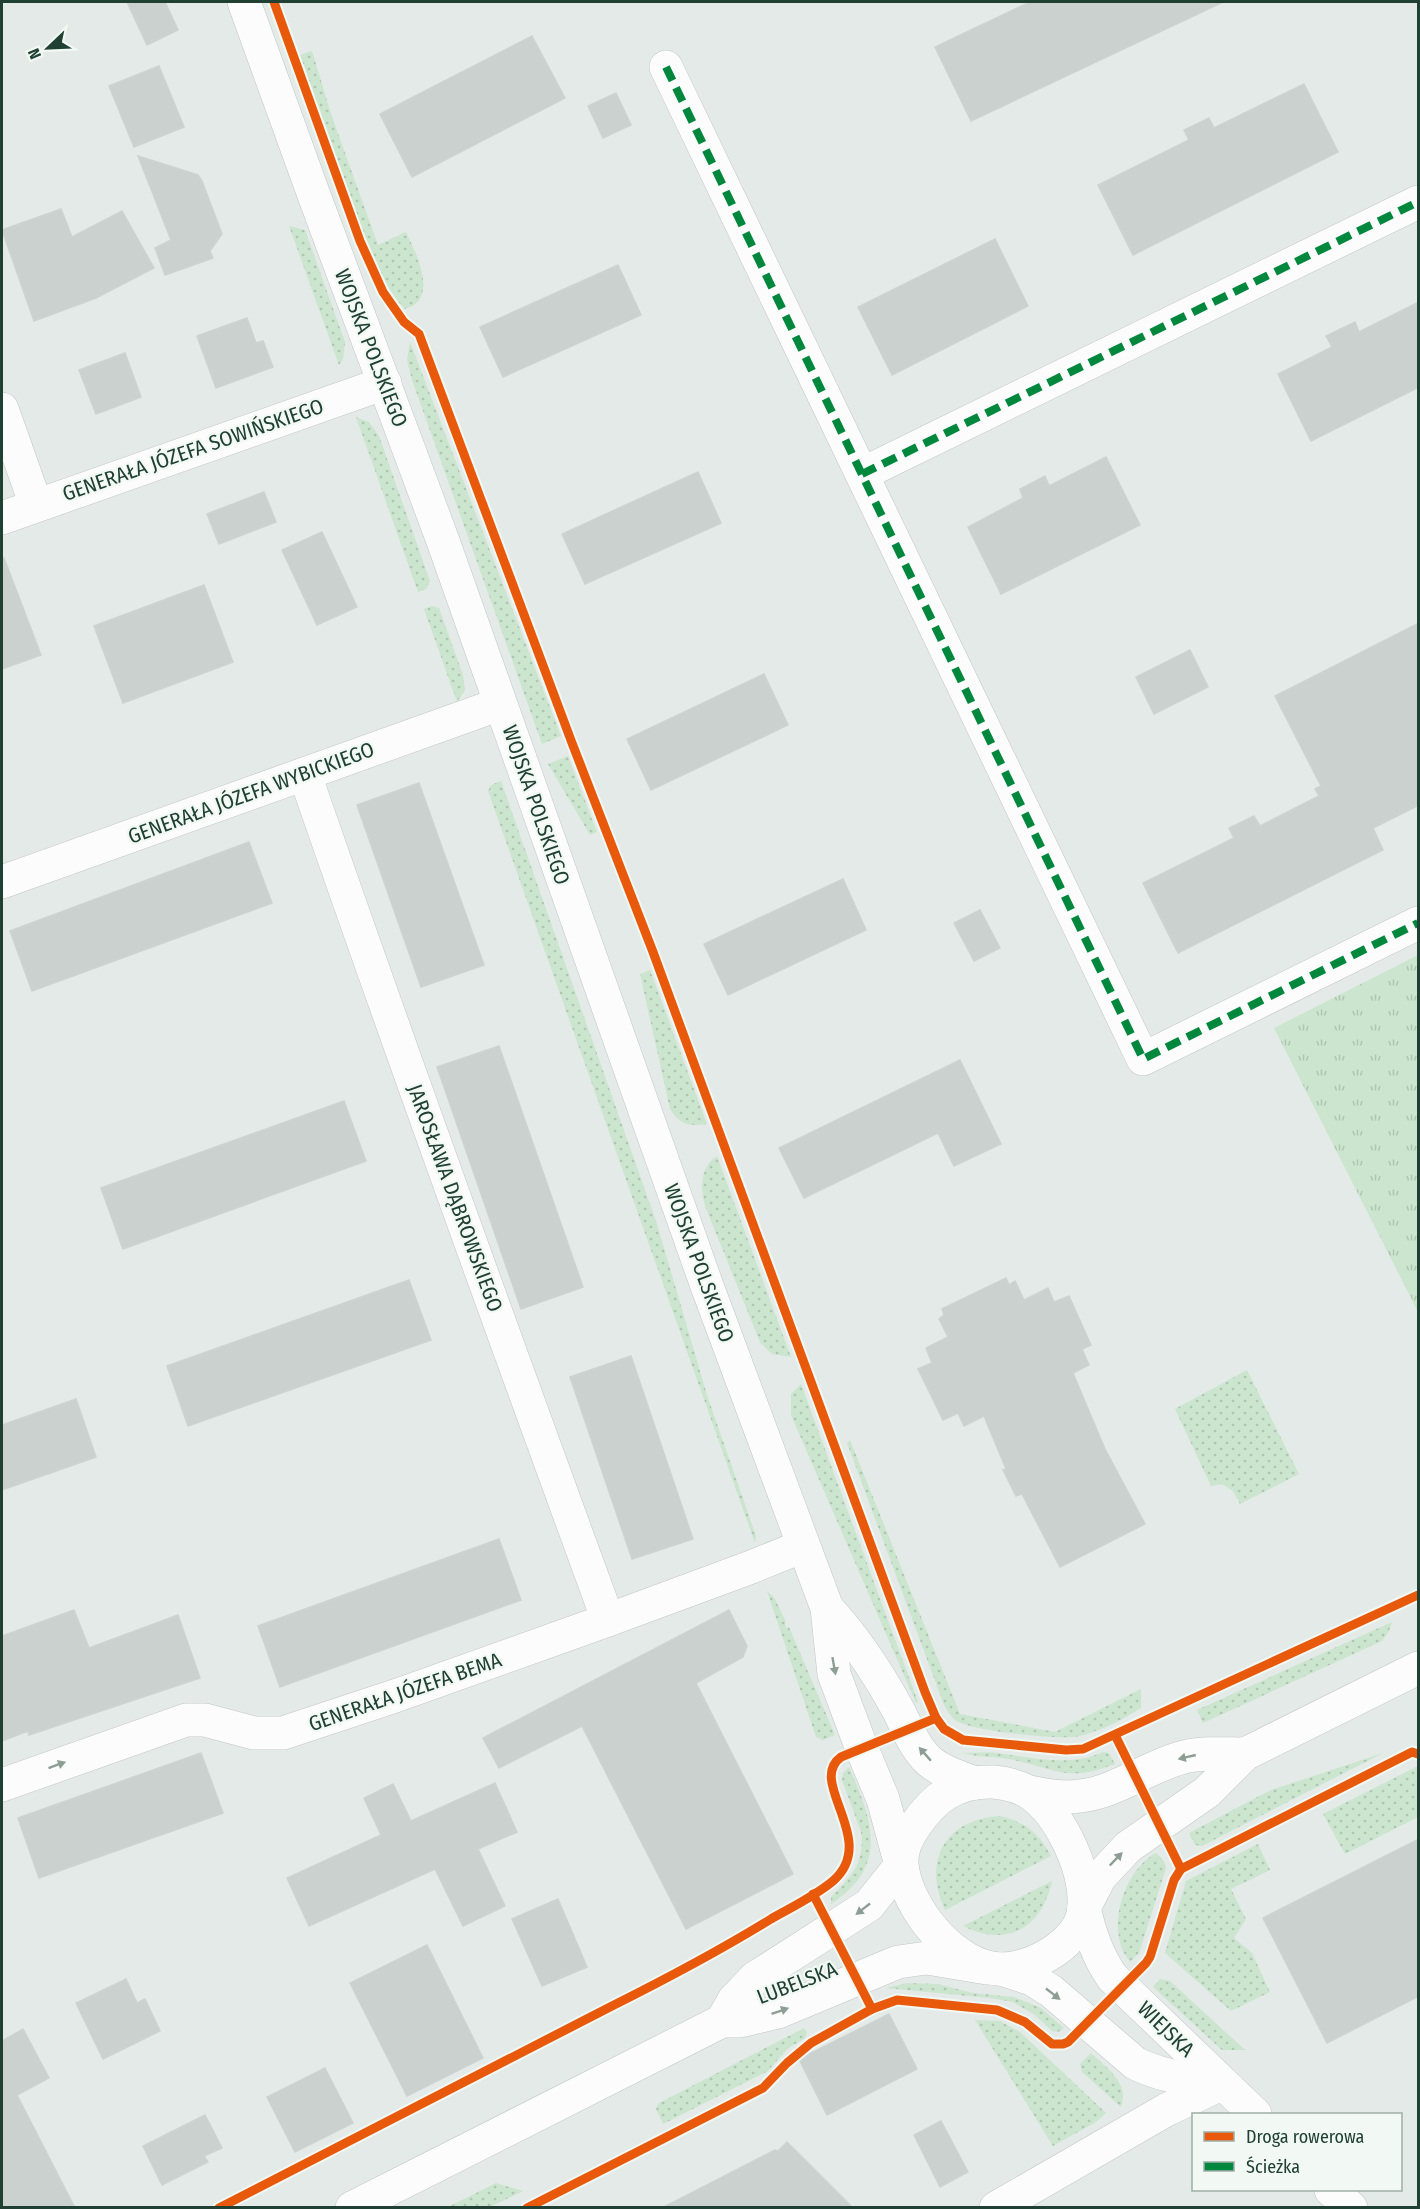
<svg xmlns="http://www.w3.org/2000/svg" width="1420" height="2209" font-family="'Fira Sans Condensed',sans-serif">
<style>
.grass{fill:url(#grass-dots)}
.park{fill:url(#park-tufts)}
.building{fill:#cad1ce;stroke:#cdd3d0;stroke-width:1.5}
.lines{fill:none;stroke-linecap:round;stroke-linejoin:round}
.minor-casing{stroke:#c1c7c4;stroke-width:34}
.tertiary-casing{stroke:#c1c7c4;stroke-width:34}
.minor{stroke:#fbfcfb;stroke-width:33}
.tertiary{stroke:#fbfcfb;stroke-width:33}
.quiet{stroke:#00873e;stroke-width:8;stroke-dasharray:15 8;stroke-linecap:butt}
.cycleway-casing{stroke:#f2f9f4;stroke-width:13}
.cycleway{stroke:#e8590c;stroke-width:9}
.oneway{fill:#8d9e96}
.labels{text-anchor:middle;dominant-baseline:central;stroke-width:4.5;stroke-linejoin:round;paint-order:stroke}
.street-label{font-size:21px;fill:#1f4032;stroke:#f2f9f4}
</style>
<defs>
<pattern id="grass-dots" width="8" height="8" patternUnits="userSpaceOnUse" patternTransform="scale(1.5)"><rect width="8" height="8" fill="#cbe5cf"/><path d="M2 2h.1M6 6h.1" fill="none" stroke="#aec6b2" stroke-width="1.8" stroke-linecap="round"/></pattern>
<pattern id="park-tufts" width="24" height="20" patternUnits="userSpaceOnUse" patternTransform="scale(1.5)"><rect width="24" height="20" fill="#cbe5cf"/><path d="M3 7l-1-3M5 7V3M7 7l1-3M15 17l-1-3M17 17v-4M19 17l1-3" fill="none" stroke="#aec6b2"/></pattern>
</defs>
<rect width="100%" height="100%" fill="#e4eae7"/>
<g class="grass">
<path d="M 312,51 L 331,114 L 378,245 L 406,232 C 416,253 440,300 405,309 C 378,282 361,226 348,190 C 332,145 316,100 300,55 Z"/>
<path d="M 289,226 L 305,230 L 345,342 L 343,359 L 339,365 Z"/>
<path d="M 410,342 L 561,736 L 542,744 L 412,380 L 407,360 Z"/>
<path d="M 356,417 L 369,422 L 379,436 L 430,581 L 426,589 L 418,592 Z"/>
<path d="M 432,606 L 439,608 L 463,675 L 465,690 L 457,702 L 424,609 Z"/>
<path d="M 568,756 L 597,832 L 590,835 L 548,764 Z"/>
<path d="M 501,781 L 657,1224 L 707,1395 L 756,1536 L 755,1543 L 488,791 L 491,785 Z"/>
<path d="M 650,970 L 707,1124 C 690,1127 679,1124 670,1109 L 640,974 Z"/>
<path d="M 717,1156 L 791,1357 L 772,1354 L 760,1342 L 705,1206 C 700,1188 700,1167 717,1156 Z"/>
<path d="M 1247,1370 L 1299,1474 L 1240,1504 L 1233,1491 L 1222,1484 L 1211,1486 L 1175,1409 Z"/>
<path d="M 801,1384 L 918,1702 L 916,1703 L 791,1415 L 791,1394 Z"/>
<path d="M 850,1440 L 960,1714 L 1055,1732 L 1141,1689 L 1141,1708 C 1124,1719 1093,1735 1073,1737 C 1053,1739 970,1731 955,1720 C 950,1716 947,1710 944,1705 L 847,1443 Z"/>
<path d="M 767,1591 L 774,1597 L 786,1622 L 785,1623 L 786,1628 L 789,1627 L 835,1735 L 823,1740 L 816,1737 Z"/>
<path d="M 1392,1622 L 1389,1631 L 1382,1641 L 1203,1723 L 1197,1710 Z"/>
<path d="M 1103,1752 L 1109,1753 L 1115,1764 C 1068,1782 1059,1770 1014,1760 C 997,1756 980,1758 963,1753 C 974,1753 985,1752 996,1753 C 1033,1757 1067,1768 1103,1752 Z"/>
<path d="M 1383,1753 L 1202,1846 L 1195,1845 L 1189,1833 L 1271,1790 Z"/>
<path d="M 1418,1766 L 1418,1817 L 1345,1854 L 1323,1814 Z"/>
<path d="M 849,1767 C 872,1819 890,1866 831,1904 L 831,1897 C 851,1877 865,1864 861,1832 L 842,1780 L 843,1773 Z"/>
<path d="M 1000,1816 C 1025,1822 1039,1833 1051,1856 L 945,1910 C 922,1861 945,1819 1000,1816 Z"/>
<path d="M 1258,1844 L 1270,1870 L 1231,1889 L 1246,1919 L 1234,1938 L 1252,1953 L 1270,1992 L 1231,2011 L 1165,1953 L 1186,1881 Z"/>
<path d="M 1156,1853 L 1164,1861 L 1166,1868 L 1139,1953 L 1130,1962 C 1104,1931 1123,1871 1156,1853 Z"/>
<path d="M 1052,1881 C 1042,1928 1007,1948 963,1926 Z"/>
<path d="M 1160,1979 L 1170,1981 L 1245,2050 L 1222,2050 L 1153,1987 Z"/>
<path d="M 907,1983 L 938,1984 L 972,1993 L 1014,1997 L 1041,2008 L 1064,2028 L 1058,2032 L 1052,2031 L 1035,2015 L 1013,2002 L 990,1998 L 886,1988 Z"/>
<path d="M 975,2020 L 1000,2021 L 1020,2032 L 1106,2113 L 1096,2122 L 1053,2146 Z"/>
<path d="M 804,2028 L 807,2033 L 805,2038 L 787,2049 L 768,2071 L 663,2124 L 656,2109 L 659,2103 Z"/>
<path d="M 1091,2053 C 1107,2069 1130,2082 1121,2107 L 1082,2072 L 1080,2064 Z"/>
<path d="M 496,2183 L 523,2191 L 490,2207 L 448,2207 Z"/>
</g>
<path class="park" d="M 1418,955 L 1418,1312 L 1274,1028 Z"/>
<g class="building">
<path d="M 127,2 L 165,2 L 178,30 L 147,45 Z"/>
<path d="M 1030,2 L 1223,2 L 971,121 L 935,47 Z"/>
<path d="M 532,36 L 565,98 L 412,177 L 380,114 Z"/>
<path d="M 159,66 L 184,127 L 134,147 L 109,86 Z"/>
<path d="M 1304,84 L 1338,152 L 1133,255 L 1098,185 L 1189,140 L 1184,130 L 1209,118 L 1214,128 Z"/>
<path d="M 616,93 L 631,125 L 603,138 L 588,106 Z"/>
<path d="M 138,156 L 198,175 L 202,181 L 222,234 L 210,251 L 213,258 L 165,275 L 155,248 L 171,240 Z"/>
<path d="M 61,209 L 72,237 L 122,211 L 154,268 L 96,298 L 34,321 L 2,230 Z"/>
<path d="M 995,239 L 1028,306 L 892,375 L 858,307 Z"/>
<path d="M 618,265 L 641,315 L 503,377 L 480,327 Z"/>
<path d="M 1419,302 L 1419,387 L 1311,441 L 1278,374 L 1332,347 L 1326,336 L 1355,322 L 1359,332 Z"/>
<path d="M 247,318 L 256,343 L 263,341 L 273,367 L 216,388 L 197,336 Z"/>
<path d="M 125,353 L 141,397 L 96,414 L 79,370 Z"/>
<path d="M 1106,457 L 1140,525 L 1001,594 L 968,527 L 1023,498 L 1020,489 L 1045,476 L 1049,486 Z"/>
<path d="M 698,472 L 721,523 L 585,584 L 562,534 Z"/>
<path d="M 264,492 L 276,522 L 219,544 L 207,514 Z"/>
<path d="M 322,532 L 357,607 L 317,625 L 282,550 Z"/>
<path d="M 2,558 L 4,558 L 41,655 L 2,669 Z"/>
<path d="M 204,585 L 233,662 L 123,703 L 94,626 Z"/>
<path d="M 1419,623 L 1419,805 L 1373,828 L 1383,850 L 1178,953 L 1143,883 L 1234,838 L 1229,828 L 1254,816 L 1260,826 L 1319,796 L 1315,789 L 1321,786 L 1275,696 Z"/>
<path d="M 1190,650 L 1208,687 L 1154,714 L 1136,677 Z"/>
<path d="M 764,674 L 788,725 L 651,790 L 627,739 Z"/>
<path d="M 419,783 L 484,965 L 421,987 L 357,805 Z"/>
<path d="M 249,842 L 272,903 L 32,991 L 10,931 Z"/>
<path d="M 843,879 L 866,930 L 728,995 L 704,944 Z"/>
<path d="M 980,910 L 1000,948 L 974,961 L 954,923 Z"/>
<path d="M 499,1046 L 583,1287 L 521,1309 L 437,1067 Z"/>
<path d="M 960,1060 L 1001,1144 L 954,1166 L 938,1133 L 804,1198 L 779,1148 Z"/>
<path d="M 344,1101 L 366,1161 L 123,1249 L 101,1188 Z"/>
<path d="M 1006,1278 L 1009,1285 L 1015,1281 L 1024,1300 L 1048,1288 L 1054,1302 L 1069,1296 L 1091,1345 L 1082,1349 L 1089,1365 L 1073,1373 L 1105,1449 L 1145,1524 L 1060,1567 L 1022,1494 L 1016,1496 L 1003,1470 L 1006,1469 L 984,1416 L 964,1426 L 958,1413 L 943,1420 L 918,1369 L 932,1363 L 926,1348 L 948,1337 L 939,1319 L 944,1315 L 942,1309 Z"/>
<path d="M 409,1280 L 431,1340 L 188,1426 L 167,1366 Z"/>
<path d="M 631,1356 L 693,1539 L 632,1559 L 570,1377 Z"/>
<path d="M 76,1399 L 96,1457 L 2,1490 L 2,1425 Z"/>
<path d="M 499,1539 L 521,1600 L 280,1687 L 258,1626 Z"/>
<path d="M 74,1610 L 89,1648 L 178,1615 L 200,1678 L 29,1735 L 28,1731 L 2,1741 L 2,1636 Z"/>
<path d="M 729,1610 L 747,1646 L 743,1657 L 696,1683 L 793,1874 L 686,1929 L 582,1726 L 499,1768 L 483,1738 Z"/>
<path d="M 201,1753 L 223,1813 L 39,1878 L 18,1818 Z"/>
<path d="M 495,1783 L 517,1832 L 478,1849 L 505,1906 L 463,1926 L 435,1869 L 309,1926 L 287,1878 L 381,1835 L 364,1798 L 393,1784 L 411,1821 Z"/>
<path d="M 1419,1839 L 1419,1996 L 1327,2043 L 1263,1918 Z"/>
<path d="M 558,1899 L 587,1967 L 542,1986 L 512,1919 Z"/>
<path d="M 427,1945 L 483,2058 L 407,2096 L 350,1983 Z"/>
<path d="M 126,1979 L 137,2003 L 145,1999 L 160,2031 L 103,2059 L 76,2003 Z"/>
<path d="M 889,2014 L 917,2069 L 827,2115 L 799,2059 Z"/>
<path d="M 23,2029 L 49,2078 L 17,2095 L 75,2208 L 2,2208 L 2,2041 Z"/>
<path d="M 325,2068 L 353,2123 L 295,2152 L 267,2097 Z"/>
<path d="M 205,2115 L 222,2148 L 204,2156 L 208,2162 L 162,2185 L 143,2146 Z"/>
<path d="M 941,2121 L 968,2172 L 940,2187 L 914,2135 Z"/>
<path d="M 787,2142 L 853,2208 L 662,2208 L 775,2150 L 778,2151 Z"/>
</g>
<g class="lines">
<defs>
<g id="minor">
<path d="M 666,67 L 1143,1059 L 1418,923"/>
<path d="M 2,409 L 36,505"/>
<path d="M 862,474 L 1418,202"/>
<path d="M 2,518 L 385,383"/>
<path d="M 305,775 C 403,1058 505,1339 608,1620"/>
<path d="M 2,882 L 500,704"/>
<path d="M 2,1785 L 186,1720 L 205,1720 L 254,1733 L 283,1733 L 395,1696 L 608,1620 L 754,1566 L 803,1546"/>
<path d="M 1084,1908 C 1090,1933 1097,1955 1112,1977 L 1255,2114"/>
<path d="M 1001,1969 L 1032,1979 L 1051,1991 L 1135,2063 C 1162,2077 1191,2079 1221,2084"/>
<path d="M 1331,2190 L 1351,2208"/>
<path d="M 996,2208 L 1166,2110 L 1221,2084"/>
</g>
<g id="tertiary">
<path d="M 244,2 L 315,198 L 443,541 L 707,1286 L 827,1608 L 834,1674 L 862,1749 L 883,1799 L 901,1865"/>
<path d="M 827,1608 C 855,1638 876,1670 896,1706 C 906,1724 913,1746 929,1761 C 942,1772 959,1777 975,1783"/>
<path d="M 993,1782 C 1005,1783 1018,1786 1028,1792 C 1060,1812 1086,1869 1084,1906 C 1083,1942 1032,1970 1000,1969 C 955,1968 905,1907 902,1864 C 901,1850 907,1837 915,1826 C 934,1797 957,1781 993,1782 Z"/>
<path d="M 1029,1792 C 1045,1795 1063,1799 1080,1796 C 1117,1792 1148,1766 1184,1757 C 1204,1752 1225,1754 1245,1754"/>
<path d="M 1084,1908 L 1100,1877 L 1128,1847 L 1207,1792 L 1245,1754 L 1418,1668"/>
<path d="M 722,2021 L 734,2000 L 755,1978 L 869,1905 L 901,1865"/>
<path d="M 352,2208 L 722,2021 L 740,2021 L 778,2012 L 898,1962 L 927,1958 L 987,1968"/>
</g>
</defs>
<use href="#minor" class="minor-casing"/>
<use href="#tertiary" class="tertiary-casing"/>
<use href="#minor" class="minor"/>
<use href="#tertiary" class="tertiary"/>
<g class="quiet">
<path d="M 666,67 L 1143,1059 L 1418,923"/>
<path d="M 862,474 L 1418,202"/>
</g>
<defs>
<g id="cycleway">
<path d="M 274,2 L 360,241 L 383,292 L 404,322 L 419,334 L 572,743 L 653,952 L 925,1692 L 936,1718 L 944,1729 L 963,1740 L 1066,1750 L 1083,1749 L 1418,1595"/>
<path d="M 1115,1735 L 1181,1869"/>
<path d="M 813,1894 L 872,2009"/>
<path d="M 219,2208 C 350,2140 481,2073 612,2006 C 666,1979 719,1951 771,1919 C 792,1907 815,1896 833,1881 C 880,1840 806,1782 841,1757 L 936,1718"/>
<path d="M 527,2208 L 763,2088 L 787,2063 L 811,2043 L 872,2009 L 897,2000 L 997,2010 L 1025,2022 L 1052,2044 L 1063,2044 L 1068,2042 L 1146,1963 L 1150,1957 L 1174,1880 L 1181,1869 L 1412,1752 L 1418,1754"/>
</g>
</defs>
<use href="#cycleway" class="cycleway-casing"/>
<use href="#cycleway" class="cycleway"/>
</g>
<defs><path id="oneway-solid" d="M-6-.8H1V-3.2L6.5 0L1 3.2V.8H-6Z" transform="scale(1.5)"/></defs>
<g class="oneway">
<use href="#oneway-solid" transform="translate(834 1666) rotate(80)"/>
<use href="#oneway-solid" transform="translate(925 1754) rotate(-131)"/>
<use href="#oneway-solid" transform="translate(1187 1757) rotate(167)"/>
<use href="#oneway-solid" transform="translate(57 1765) rotate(-20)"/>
<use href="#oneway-solid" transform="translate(1116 1859) rotate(-46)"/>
<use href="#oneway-solid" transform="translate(863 1909) rotate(142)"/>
<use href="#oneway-solid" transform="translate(1053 1994) rotate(38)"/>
<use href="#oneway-solid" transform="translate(780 2011) rotate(-19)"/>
</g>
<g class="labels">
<g class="street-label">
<text transform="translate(371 348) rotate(69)">WOJSKA POLSKIEGO</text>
<text transform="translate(193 450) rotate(-19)">GENERAŁA JÓZEFA SOWIŃSKIEGO</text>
<text transform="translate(251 793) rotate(-20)">GENERAŁA JÓZEFA WYBICKIEGO</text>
<text transform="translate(536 805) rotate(71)">WOJSKA POLSKIEGO</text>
<text transform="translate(455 1198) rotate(70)">JAROSŁAWA DĄBROWSKIEGO</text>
<text transform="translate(699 1263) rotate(70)">WOJSKA POLSKIEGO</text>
<text transform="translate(405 1692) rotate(-19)">GENERAŁA JÓZEFA BEMA</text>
<text transform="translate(797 1983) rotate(-21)">LUBELSKA</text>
<text transform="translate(1166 2029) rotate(44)">WIEJSKA</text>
</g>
</g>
<rect width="1420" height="2209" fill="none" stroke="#1f4032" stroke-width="6"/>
<rect x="1192" y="2113" width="210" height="78" fill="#f2f9f4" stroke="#9eafa6" stroke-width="1.5"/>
<rect x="1204" y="2132" width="30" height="9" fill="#e8590c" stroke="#9eafa6" stroke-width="1.5"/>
<text x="1246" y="2143" font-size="18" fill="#1f4032">Droga rowerowa</text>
<rect x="1204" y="2162" width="30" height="9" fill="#00873e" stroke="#9eafa6" stroke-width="1.5"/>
<text x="1246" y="2173" font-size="18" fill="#1f4032">Ścieżka</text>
<g transform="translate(48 48) rotate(247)" stroke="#f2f9f4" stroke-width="4.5" paint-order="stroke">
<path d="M0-4.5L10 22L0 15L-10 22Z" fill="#1f4032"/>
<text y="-9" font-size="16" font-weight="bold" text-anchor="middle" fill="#1f4032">N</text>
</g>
</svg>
